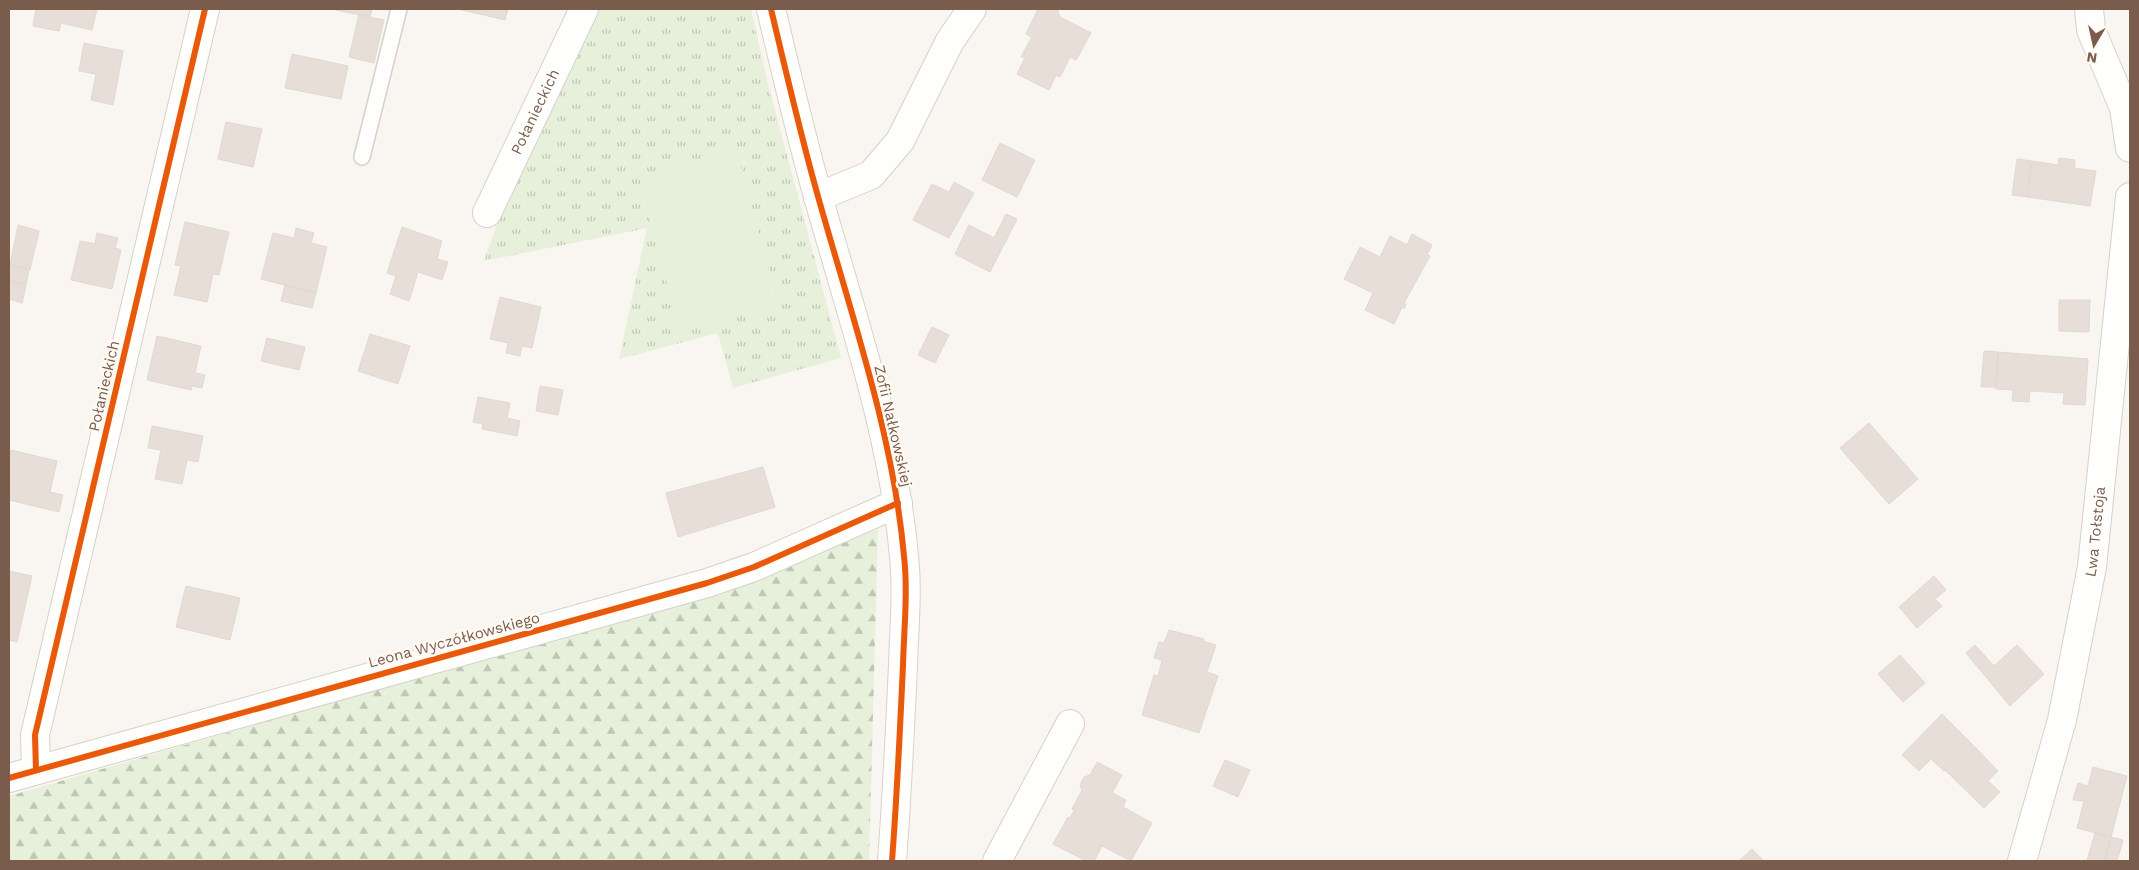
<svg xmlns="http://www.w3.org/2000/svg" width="2139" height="870" font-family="'Work Sans',sans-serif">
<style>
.forest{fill:url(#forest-firs)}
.park{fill:url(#park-tufts)}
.pitch{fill:#e7f0db}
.building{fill:#e6ded7;stroke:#e2d8d2}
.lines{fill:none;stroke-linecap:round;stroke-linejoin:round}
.lane-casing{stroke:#d7d1cb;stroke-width:18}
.street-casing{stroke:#d7d1cb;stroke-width:30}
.secondary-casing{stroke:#d9d2cb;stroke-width:30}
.lane{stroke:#fefefd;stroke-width:15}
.street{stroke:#fefefd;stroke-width:28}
.secondary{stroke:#fefefd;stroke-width:28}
.cycleway-casing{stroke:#fffaf3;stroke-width:9}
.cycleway{stroke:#e8590c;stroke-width:6}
.labels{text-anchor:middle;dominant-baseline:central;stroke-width:5;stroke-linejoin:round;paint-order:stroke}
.street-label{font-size:15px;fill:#7a5c4d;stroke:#fffaf3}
</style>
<defs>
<pattern id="forest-firs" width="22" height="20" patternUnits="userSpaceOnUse" patternTransform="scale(1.25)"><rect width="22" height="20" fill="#e7f0db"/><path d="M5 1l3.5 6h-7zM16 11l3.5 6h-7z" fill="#c0c6b4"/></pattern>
<pattern id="park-tufts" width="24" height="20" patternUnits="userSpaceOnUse" patternTransform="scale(1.25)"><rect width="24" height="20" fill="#e7f0db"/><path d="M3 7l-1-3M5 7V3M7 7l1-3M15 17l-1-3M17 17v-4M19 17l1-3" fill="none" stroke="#c0c6b4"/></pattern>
</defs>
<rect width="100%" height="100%" fill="#f9f5f0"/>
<path class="forest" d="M 878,529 L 869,861 L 9,861 L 9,796 L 513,650 L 739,582 Z"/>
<path class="park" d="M 596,9 L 751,9 L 767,80 L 841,358 L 733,388 L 718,333 L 619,359 L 647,228 L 484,261 L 504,204 Z"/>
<path class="pitch" d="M 737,151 L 778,304 L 679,330 L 639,177 Z"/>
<g class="building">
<path d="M 36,9 L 97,9 L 92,30 L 61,23 L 59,31 L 33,26 Z"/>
<path d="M 331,9 L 372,9 L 370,17 Z"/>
<path d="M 458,9 L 508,9 L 505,20 Z"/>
<path d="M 1038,9 L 1054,9 L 1058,11 L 1060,17 L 1091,33 L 1076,60 L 1070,57 L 1060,77 L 1056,75 L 1049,90 L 1017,74 L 1025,58 L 1021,57 L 1032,37 L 1026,34 Z"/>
<path d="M 359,15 L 384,20 L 374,63 L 349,57 Z"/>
<path d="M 84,43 L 123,51 L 113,105 L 91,100 L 96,74 L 79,71 Z"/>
<path d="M 292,54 L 348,66 L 341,99 L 285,88 Z"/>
<path d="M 226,122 L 262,129 L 253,167 L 218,159 Z"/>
<path d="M 1000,143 L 1035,160 L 1017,197 L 982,180 Z"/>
<path d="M 2059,158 L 2075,160 L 2074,168 L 2096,171 L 2090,206 L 2027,197 L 2032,161 L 2058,165 Z"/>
<path d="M 2017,159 L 2032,161 L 2027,197 L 2012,195 Z"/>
<path d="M 954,182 L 974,193 L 949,238 L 913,220 L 932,184 L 949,192 Z"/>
<path d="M 1006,214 L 1017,219 L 990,272 L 955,254 L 969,225 L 994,238 Z"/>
<path d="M 185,222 L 229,232 L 219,275 L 213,274 L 207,302 L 174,295 L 181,266 L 175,265 Z"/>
<path d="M 18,225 L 39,231 L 30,270 L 10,265 Z"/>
<path d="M 402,227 L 442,241 L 437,259 L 448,262 L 442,280 L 418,272 L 409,301 L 390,294 L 396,276 L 387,273 Z"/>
<path d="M 296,228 L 314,233 L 311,243 L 327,247 L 316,293 L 261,279 L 273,233 L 294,238 Z"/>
<path d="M 97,233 L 118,238 L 115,248 L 121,250 L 112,289 L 71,280 L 80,241 L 95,244 Z"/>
<path d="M 1412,234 L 1432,245 L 1427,255 L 1430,256 L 1404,303 L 1406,304 L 1404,309 L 1402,307 L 1394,324 L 1365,310 L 1373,293 L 1344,279 L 1360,247 L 1380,257 L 1390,236 L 1407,245 Z"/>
<path d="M 9,264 L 29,270 L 26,285 L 9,281 Z"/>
<path d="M 9,281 L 26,285 L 22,303 L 9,299 Z"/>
<path d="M 285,285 L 316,293 L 312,308 L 281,301 Z"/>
<path d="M 500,297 L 541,307 L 532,348 L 522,346 L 520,356 L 506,353 L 508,343 L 490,339 Z"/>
<path d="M 2059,300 L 2090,300 L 2089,332 L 2059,331 Z"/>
<path d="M 932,327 L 949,335 L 935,363 L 918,355 Z"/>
<path d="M 370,334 L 410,346 L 398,384 L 358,371 Z"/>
<path d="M 157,336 L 201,346 L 195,373 L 205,375 L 202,388 L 192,386 L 191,390 L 147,380 Z"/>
<path d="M 267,338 L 305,347 L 299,370 L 261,361 Z"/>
<path d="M 1984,351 L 1998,352 L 1996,387 L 1981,387 Z"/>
<path d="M 1998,352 L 2088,359 L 2085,405 L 2063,404 L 2064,393 L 2030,391 L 2029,402 L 2012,401 L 2013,390 L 1996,389 Z"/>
<path d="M 540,386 L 563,390 L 558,415 L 536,411 Z"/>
<path d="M 478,397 L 510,403 L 507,418 L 520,421 L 517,436 L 482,429 L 483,424 L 473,422 Z"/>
<path d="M 1869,423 L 1918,479 L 1889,504 L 1840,448 Z"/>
<path d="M 152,426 L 203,436 L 198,462 L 187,460 L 182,484 L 155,479 L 161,450 L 148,448 Z"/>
<path d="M 11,450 L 57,461 L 50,492 L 63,495 L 59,512 L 9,500 L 9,460 Z"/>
<path d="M 763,467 L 775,507 L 678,537 L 666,493 Z"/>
<path d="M 9,571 L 32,576 L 17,642 L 9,640 Z"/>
<path d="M 1934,576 L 1946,590 L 1935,599 L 1942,606 L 1917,628 L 1899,607 Z"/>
<path d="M 186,586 L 240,598 L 230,640 L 176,627 Z"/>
<path d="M 1169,630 L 1204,639 L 1203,641 L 1216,645 L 1207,672 L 1218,676 L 1199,733 L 1142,715 L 1154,675 L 1158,676 L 1162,660 L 1154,658 L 1159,642 L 1164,643 Z"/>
<path d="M 1975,645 L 1994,666 L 2017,645 L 2044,674 L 2010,706 L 1966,653 Z"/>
<path d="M 1900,655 L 1925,683 L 1903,702 L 1878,674 Z"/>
<path d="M 1942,714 L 1971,743 L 1944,771 L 1931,759 L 1919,771 L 1902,755 Z"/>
<path d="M 1971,743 L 1998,771 L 1988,781 L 2000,792 L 1984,808 L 1945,770 Z"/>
<path d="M 1225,760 L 1250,770 L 1238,797 L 1213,786 Z"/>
<path d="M 1097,762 L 1122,775 L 1112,793 L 1126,800 L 1123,807 L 1152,823 L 1131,861 L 1102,846 L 1094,861 L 1086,861 L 1053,844 L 1068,817 L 1070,818 L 1074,811 L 1072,809 L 1082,790 L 1080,785 L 1084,777 L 1090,775 Z"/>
<path d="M 2093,767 L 2127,776 L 2111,837 L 2077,828 L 2084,801 L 2073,800 L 2078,783 L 2088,786 Z"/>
<path d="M 2095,833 L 2111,837 L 2104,861 L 2087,861 Z"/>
<path d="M 2111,837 L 2123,840 L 2117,861 L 2104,861 Z"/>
<path d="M 1752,849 L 1764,861 L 1739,861 Z"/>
</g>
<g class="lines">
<defs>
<path id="lane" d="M 362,157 L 399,9"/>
<g id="street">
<path d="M 2089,9 L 2091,30 L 2124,108 L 2130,148"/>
<path d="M 818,197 L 871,175 L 900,141 L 950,41 L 972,9"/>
<path id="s1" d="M 487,213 L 584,9"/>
<path d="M 36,770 L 35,735 L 205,9"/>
<path d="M 9,778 L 707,583 L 754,567 L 898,503"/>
<path d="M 997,861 L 1070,724"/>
<path id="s2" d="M 2022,861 L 2062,720 L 2092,567 L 2130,197"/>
</g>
<path id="secondary" d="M 771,9 C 786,72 801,137 819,200 C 852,317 893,434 904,556 C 908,592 904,629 903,665 C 900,731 897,796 892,861"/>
</defs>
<use href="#lane" class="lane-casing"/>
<use href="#street" class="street-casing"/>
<use href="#secondary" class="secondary-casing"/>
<use href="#lane" class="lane"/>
<use href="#street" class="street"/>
<use href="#secondary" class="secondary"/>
<defs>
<g id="cycleway">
<path d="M 771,9 C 786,72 801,137 819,200 C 852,317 893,434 904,556 C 908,592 904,629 903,665 C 900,731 897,796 892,861"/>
<path d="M 36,770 L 35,735 L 205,9"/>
<path d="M 9,778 L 707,583 L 754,567 L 898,503"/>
</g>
</defs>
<use href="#cycleway" class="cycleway-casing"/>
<use href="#cycleway" class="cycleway"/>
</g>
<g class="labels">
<g class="street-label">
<text stroke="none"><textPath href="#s1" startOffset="112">Połanieckich</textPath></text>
<text transform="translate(104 386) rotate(-77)">Połanieckich</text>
<text transform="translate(893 426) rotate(77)">Zofii Nałkowskiej</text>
<text stroke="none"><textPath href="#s2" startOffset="338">Lwa Tołstoja</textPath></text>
<text transform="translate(454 640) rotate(-15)">Leona Wyczółkowskiego</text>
</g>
</g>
<rect width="2139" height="870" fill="none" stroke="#7a5c4d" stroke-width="20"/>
<g transform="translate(2094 45) rotate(189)" stroke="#fffaf3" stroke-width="4" paint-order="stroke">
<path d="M0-4L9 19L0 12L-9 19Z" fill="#7a5c4d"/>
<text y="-8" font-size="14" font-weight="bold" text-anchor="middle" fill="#7a5c4d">N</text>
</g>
</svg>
